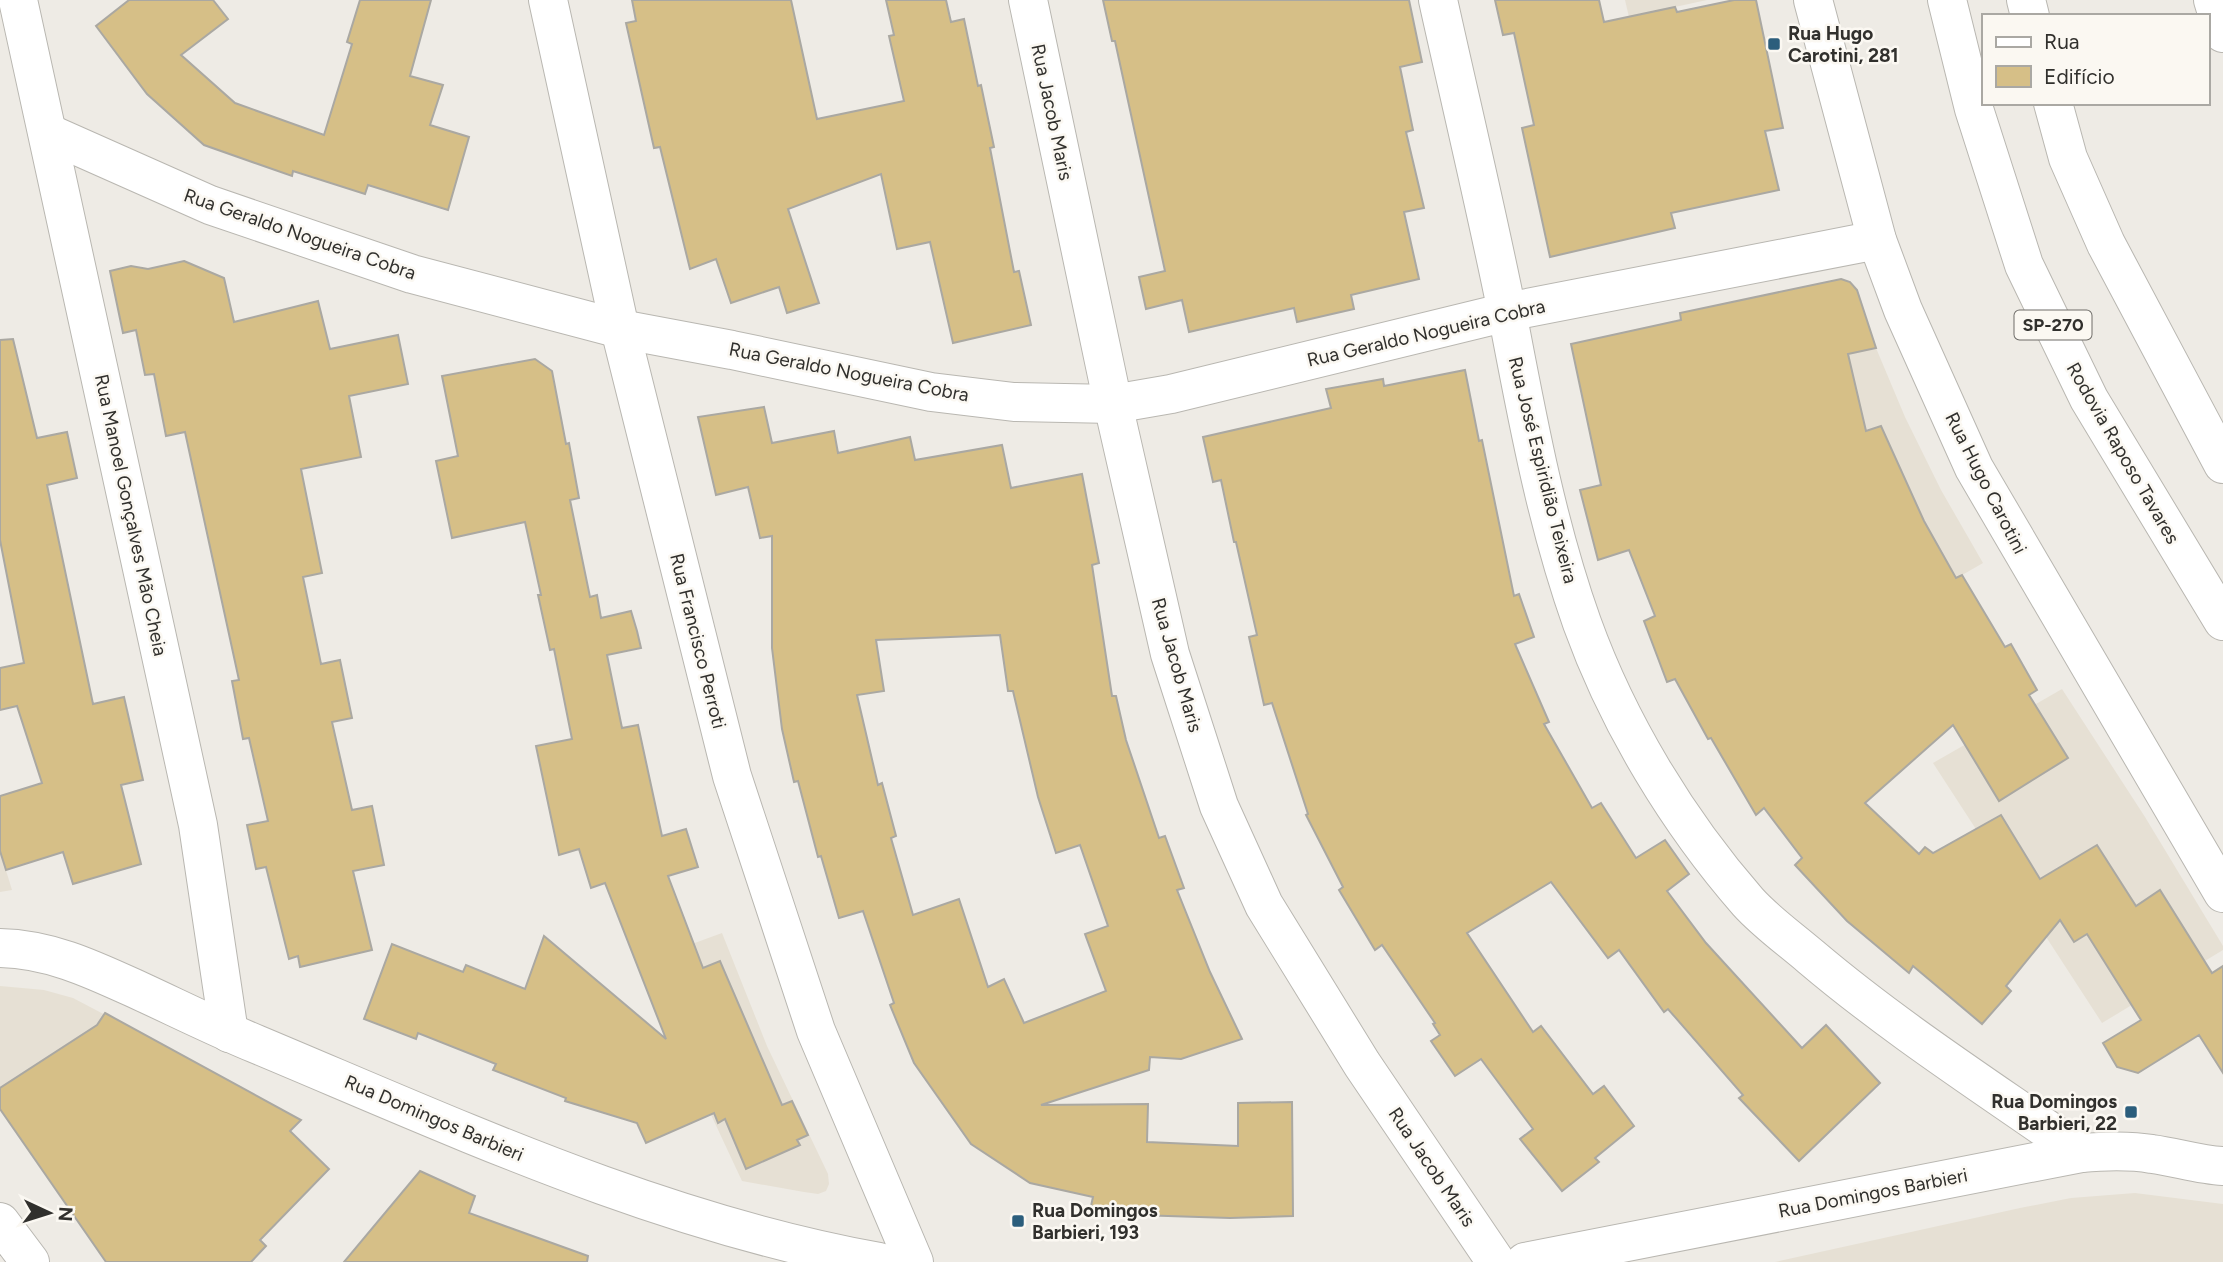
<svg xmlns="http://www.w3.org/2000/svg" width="2223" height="1262" font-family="Figtree,sans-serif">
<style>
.built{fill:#e6e0d4}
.building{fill:#d6bf87;stroke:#aaa8a2;stroke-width:2;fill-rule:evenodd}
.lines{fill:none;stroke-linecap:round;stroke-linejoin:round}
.minor-casing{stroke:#b9b7b1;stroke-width:40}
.major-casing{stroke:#b9b7b1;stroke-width:40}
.highway-casing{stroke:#b9b7b1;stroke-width:40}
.minor{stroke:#fff;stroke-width:38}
.major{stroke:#fff;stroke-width:38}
.highway{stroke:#fff;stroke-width:38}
.poi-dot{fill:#2c5e7c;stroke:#fbf8f2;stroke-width:2.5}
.labels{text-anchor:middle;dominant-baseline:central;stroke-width:5;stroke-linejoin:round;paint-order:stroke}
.shield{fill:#fbf8f2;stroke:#6e6c68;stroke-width:2}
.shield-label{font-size:18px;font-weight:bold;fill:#31302d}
.poi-label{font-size:19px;font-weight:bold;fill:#31302d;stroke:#fbf8f2;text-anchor:start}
.street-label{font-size:19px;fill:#31302d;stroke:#fbf8f2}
</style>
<rect width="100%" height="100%" fill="#eeebe5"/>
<g class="built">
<path d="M 1625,0 L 1707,0 L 1629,17 Z"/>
<path d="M 1876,348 L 1905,417 L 1941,490 L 1983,563 L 1851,639 L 1766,372 Z"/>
<path d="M 2062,689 L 2145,817 L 2223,946 L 2223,950 L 2102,1023 L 1933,763 Z"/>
<path d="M 0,851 L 12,890 L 0,892 Z"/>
<path d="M 722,933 L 767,1046 L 828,1174 L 829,1184 L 826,1191 L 818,1194 L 804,1192 L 742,1181 L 640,963 Z"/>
<path d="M 0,986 L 44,990 L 73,998 L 170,1049 L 24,1144 L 0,1109 Z"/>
<path d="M 2135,1193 L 2223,1204 L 2223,1262 L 1775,1262 L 2020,1208 L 2071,1198 Z"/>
</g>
<g class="building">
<path d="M 129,0 L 213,0 L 228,19 L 181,55 L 235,103 L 324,135 L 352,44 L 347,42 L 360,0 L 431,0 L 410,76 L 443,85 L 430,125 L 469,137 L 448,210 L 368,185 L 365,194 L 293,171 L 292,176 L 204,145 L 147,94 L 96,26 Z"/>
<path d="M 632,0 L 791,0 L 817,119 L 904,101 L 889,36 L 894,35 L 886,0 L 946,0 L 951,22 L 964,19 L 978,86 L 981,85 L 994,147 L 990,148 L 1014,272 L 1019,271 L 1031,325 L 953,343 L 930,242 L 897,249 L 881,174 L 788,209 L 819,303 L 787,313 L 779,287 L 731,303 L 716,259 L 690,269 L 660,147 L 654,148 L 626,23 L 636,21 Z"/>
<path d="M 1103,0 L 1409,0 L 1422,62 L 1400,67 L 1413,130 L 1406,132 L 1424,208 L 1404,212 L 1419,279 L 1351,295 L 1354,309 L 1297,322 L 1294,308 L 1189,332 L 1182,300 L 1146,309 L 1139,277 L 1165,271 L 1115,41 L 1112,41 Z"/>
<path d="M 1495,0 L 1599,0 L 1604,22 L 1675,7 L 1677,12 L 1734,0 L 1756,0 L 1783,128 L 1765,131 L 1779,190 L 1671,213 L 1675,228 L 1550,257 L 1522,128 L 1534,125 L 1514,33 L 1503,35 Z"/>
<path d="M 184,261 L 224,278 L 234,322 L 318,301 L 330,349 L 398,335 L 408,384 L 349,396 L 361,457 L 301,469 L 322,573 L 303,577 L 321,664 L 340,660 L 352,718 L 332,722 L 352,810 L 372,806 L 384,865 L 353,871 L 372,950 L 300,967 L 298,956 L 289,959 L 266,867 L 256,869 L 247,825 L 268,821 L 249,738 L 243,739 L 232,681 L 239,680 L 185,432 L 166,436 L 154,374 L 145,375 L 136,330 L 123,333 L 110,271 L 131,266 L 148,269 Z"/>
<path d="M 1841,279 L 1850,282 L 1857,290 L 1876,348 L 1848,354 L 1866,431 L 1881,426 L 1924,521 L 1956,578 L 1962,575 L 2005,647 L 2011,644 L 2037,690 L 2029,695 L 2068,758 L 1999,801 L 1953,725 L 1865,803 L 1919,854 L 1925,847 L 1933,853 L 2001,815 L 2040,879 L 2097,845 L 2136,906 L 2160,890 L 2212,973 L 2223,966 L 2223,1073 L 2199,1035 L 2138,1073 L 2117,1067 L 2103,1043 L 2141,1020 L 2087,934 L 2074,942 L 2060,920 L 2006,986 L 2011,991 L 1982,1024 L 1913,966 L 1909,973 L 1847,921 L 1795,865 L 1802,858 L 1764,808 L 1756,815 L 1711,738 L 1708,739 L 1675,679 L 1667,682 L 1644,621 L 1655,616 L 1629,550 L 1598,560 L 1580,490 L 1601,485 L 1571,344 L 1681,320 L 1680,313 Z"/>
<path d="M 13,339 L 37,438 L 67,432 L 77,478 L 47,485 L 93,704 L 124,697 L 143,780 L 121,785 L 141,864 L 73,884 L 63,852 L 6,870 L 0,851 L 0,796 L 42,783 L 17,706 L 0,710 L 0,668 L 24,663 L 0,540 L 0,340 Z"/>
<path d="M 535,359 L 552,371 L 566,444 L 569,443 L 579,498 L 570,500 L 590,597 L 597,595 L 601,618 L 631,611 L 637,631 L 641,648 L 607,655 L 622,728 L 638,725 L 662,836 L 686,829 L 698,867 L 668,876 L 703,968 L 720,961 L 782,1105 L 792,1101 L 808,1135 L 797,1140 L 800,1145 L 746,1169 L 725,1119 L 718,1123 L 714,1113 L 646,1143 L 637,1123 L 565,1101 L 566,1098 L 493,1070 L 496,1064 L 418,1033 L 416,1039 L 364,1019 L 392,944 L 463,972 L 466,965 L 525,989 L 544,936 L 666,1039 L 605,883 L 591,888 L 579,849 L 559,855 L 536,746 L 572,739 L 554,649 L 550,650 L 538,595 L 541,595 L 525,522 L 452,538 L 436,461 L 458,456 L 442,376 Z"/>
<path d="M 1465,370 L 1479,441 L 1482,440 L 1514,596 L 1519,594 L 1534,637 L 1515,644 L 1549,722 L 1544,724 L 1592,808 L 1601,803 L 1636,858 L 1665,840 L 1689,874 L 1667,891 L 1706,943 L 1802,1048 L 1826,1025 L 1880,1083 L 1799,1161 L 1739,1098 L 1743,1095 L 1668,1009 L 1664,1012 L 1619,950 L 1608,958 L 1551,882 L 1467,933 L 1533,1032 L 1541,1026 L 1593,1094 L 1604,1086 L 1634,1126 L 1595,1158 L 1599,1162 L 1562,1191 L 1520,1139 L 1533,1129 L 1481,1059 L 1455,1076 L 1431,1041 L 1440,1035 L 1433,1024 L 1435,1023 L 1382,945 L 1375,950 L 1339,890 L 1343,887 L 1306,815 L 1308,814 L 1272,703 L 1264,705 L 1249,637 L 1257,635 L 1236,542 L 1234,542 L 1221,480 L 1213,482 L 1203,437 L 1331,408 L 1326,389 L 1383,379 L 1384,386 Z"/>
<path d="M 764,407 L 772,443 L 834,431 L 838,453 L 910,437 L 915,460 L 1002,445 L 1011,488 L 1082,474 L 1099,563 L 1092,565 L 1112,696 L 1116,696 L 1126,740 L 1159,838 L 1165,836 L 1184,888 L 1177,890 L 1210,972 L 1242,1039 L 1181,1059 L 1150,1057 L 1149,1070 L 1041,1105 L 1148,1104 L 1147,1142 L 1238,1146 L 1238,1103 L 1292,1102 L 1293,1216 L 1230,1218 L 1137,1215 L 1091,1206 L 1093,1197 L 1030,1183 L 971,1144 L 914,1063 L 890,1005 L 894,1003 L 863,911 L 839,918 L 821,856 L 818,857 L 798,781 L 794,782 L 782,729 L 772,648 L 772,536 L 760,538 L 748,487 L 716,495 L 698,417 ZM 1000,635 L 1008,691 L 1013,691 L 1038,797 L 1056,853 L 1080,845 L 1108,926 L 1085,934 L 1106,991 L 1024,1023 L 1004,979 L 988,987 L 959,899 L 913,915 L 891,838 L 896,836 L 882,783 L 878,785 L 857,695 L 884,691 L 876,640 Z"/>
<path d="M 105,1013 L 301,1120 L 290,1131 L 329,1169 L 260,1240 L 266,1246 L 251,1262 L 106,1262 L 0,1109 L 0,1088 L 97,1025 Z"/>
<path d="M 420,1171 L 475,1196 L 469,1213 L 588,1256 L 587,1262 L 344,1262 Z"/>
</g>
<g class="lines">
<defs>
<g id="minor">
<path d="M 18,0 L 198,825 L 229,1033"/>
<path d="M 548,0 L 620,329 L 732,776 L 816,1031 L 914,1262"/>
<path d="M 1028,0 L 1113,404 L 1170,654 L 1219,806 L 1264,905 L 1362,1064 L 1496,1262"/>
<path d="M 1438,0 C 1461,104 1486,208 1507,312 C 1527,417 1546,522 1582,623 C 1618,723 1678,822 1748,902 C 1766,922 1790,939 1811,957 C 1896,1029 1990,1089 2081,1153"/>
<path d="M 48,133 L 210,205 L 412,274 L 620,329 L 732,350 L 931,392 L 1014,402 L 1113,404 L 1171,394 L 1507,312 L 1877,240"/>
</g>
<g id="major">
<path d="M 1813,0 L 1877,240 L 1903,310 L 1974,468 L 2223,893"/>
<path d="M 2213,0 L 2223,33"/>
<path d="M 0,948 C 51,949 94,970 140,991 C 179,1009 217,1028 256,1044 C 459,1129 661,1223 879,1262"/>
<path d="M 0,1222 L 30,1262"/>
<path d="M 1525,1262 L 2081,1153 C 2105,1151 2129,1150 2152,1154 C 2176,1157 2199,1165 2223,1166"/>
</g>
<g id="highway">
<path d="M 1947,0 L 1974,109 L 2024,265 L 2089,399 L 2223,621"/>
<path d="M 2026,0 L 2030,16"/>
<path d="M 2053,103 L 2068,158 L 2106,244 L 2223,464"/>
</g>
</defs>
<use href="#minor" class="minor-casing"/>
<use href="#major" class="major-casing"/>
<use href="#highway" class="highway-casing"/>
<use href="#minor" class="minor"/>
<use href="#major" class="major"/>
<use href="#highway" class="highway"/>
</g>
<g class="poi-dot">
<rect x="1767" y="37" width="14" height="14" rx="3.5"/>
<rect x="2124" y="1105" width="14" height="14" rx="3.5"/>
<rect x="1011" y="1214" width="14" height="14" rx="3.5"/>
</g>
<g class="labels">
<rect class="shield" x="2014.5" y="310.5" width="77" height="29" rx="5"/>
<g class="shield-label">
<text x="2053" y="325">SP-270</text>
</g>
<g class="poi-label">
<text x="1788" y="33">Rua Hugo<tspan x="1788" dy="22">Carotini, 281</tspan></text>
<text x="2117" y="1101" text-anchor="end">Rua Domingos<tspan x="2117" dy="22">Barbieri, 22</tspan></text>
<text x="1032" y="1210">Rua Domingos<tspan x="1032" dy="22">Barbieri, 193</tspan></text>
</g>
<g class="street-label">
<text transform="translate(1052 112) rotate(78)">Rua Jacob Maris</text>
<text transform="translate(300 234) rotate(19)">Rua Geraldo Nogueira Cobra</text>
<text transform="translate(1426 333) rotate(-13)">Rua Geraldo Nogueira Cobra</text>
<text transform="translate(849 372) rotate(11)">Rua Geraldo Nogueira Cobra</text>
<text transform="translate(2123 453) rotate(60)">Rodovia Raposo Tavares</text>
<text transform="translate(1543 470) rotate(76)">Rua José Espiridião Teixeira</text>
<text transform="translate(1986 483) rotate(63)">Rua Hugo Carotini</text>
<text transform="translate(131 515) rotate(78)">Rua Manoel Gonçalves Mão Cheia</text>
<text transform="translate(698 641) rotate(76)">Rua Francisco Perroti</text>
<text transform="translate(1177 665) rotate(74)">Rua Jacob Maris</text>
<text transform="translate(434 1118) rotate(23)">Rua Domingos Barbieri</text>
<text transform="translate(1432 1167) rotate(56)">Rua Jacob Maris</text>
<text transform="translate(1873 1193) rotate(-11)">Rua Domingos Barbieri</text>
</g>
</g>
<rect x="1982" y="14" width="228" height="91" fill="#fbf8f2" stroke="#aaa8a3" stroke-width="2"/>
<rect x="1996" y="37" width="35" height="10" fill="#ffffff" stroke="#aaa8a3" stroke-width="2"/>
<text x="2044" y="49" font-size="21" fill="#31302d">Rua</text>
<rect x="1996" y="66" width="35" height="21" fill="#d6bf87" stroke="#aaa8a3" stroke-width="2"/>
<text x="2044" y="84" font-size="21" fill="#31302d">Edifício</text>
<g transform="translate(49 1213) rotate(94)" stroke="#fbf8f2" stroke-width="5" paint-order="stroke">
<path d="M0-5L12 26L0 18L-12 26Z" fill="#31302d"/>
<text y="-10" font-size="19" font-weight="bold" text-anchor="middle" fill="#31302d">N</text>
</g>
</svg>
